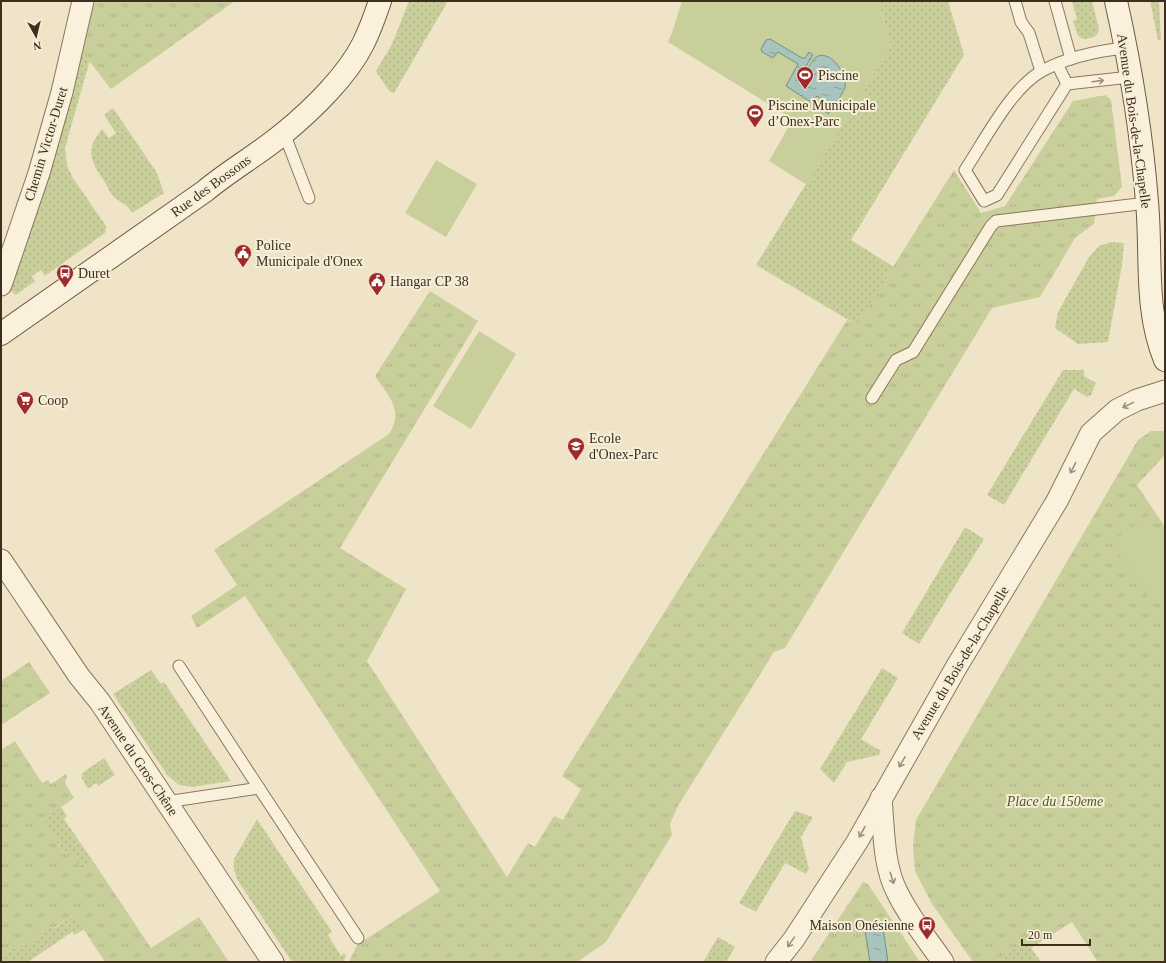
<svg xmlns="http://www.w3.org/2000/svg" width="1166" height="963" font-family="Georgia,serif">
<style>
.grass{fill:url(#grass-dots)}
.park{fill:url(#park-tufts)}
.pitch{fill:#c9cf9b}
.water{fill:url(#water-ripples);stroke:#6f938a}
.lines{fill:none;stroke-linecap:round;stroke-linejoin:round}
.lane-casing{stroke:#8d765c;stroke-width:13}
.street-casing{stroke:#8d765c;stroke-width:23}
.secondary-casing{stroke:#6f573f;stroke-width:24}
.lane{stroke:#faf1dc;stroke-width:11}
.street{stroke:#faf1dc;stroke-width:21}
.secondary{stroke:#faf1dc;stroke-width:22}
.oneway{stroke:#9c907e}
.labels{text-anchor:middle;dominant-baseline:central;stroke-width:4;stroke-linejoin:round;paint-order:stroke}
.poi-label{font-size:14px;fill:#3d2e20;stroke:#f7eed8;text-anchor:start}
.street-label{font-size:14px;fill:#3d2e20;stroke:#f7eed8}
.park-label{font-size:14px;font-style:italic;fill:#4d5a26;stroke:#f7eed8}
</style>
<defs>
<pattern id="grass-dots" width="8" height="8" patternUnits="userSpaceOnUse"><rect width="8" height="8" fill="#c9cf9b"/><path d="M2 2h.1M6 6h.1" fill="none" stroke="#aeb285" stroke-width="1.8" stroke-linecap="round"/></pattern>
<pattern id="park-tufts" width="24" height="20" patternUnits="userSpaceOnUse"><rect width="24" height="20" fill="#c9cf9b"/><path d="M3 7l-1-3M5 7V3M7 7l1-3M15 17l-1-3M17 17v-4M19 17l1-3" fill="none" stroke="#aeb285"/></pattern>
<pattern id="water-ripples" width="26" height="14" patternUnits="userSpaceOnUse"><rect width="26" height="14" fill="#a9c4bc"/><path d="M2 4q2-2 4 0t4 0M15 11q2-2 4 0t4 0" fill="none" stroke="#8ba098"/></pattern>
</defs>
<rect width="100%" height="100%" fill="#f0e4c8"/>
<g class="grass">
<path d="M 409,1 L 448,1 L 394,93 L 389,91 L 376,71 L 392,44 Z"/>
<path d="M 878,1 L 948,1 L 964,55 L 851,240 L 894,267 L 857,325 L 756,265 L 891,46 Z"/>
<path d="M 1072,1 L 1092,1 L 1099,29 C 1098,38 1091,38 1083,39 L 1078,36 L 1073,21 L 1077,19 Z"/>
<path d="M 1150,1 L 1159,1 L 1161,40 L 1158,40 Z"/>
<path d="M 82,52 L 90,60 L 65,148 L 67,165 L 73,178 L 106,226 L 105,233 L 45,276 L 41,270 L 32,276 L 35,281 L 16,295 L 10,290 L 70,105 Z"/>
<path d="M 113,108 L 157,173 L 164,193 L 132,213 C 126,202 122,204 114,197 C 110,193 107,186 104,181 C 90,160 85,150 102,129 L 109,138 L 116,133 L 104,115 Z"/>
<path d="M 1111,242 L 1124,243 L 1122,265 L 1108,342 L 1078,344 L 1055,328 L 1058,312 L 1089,257 L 1099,246 Z"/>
<path d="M 1063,370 L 1084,370 L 1084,376 L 1096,383 L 1091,395 L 1087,397 L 1074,389 L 1004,505 L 987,495 Z"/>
<path d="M 965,527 L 984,539 L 919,644 L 902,633 Z"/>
<path d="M 882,668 L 898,678 L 861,739 L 881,751 L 879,755 L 847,762 L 834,783 L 820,769 Z"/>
<path d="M 151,670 L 161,684 L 164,682 L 231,781 L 192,787 L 179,785 L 167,775 L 113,694 Z"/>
<path d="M 104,758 L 115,775 L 98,786 L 96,783 L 88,789 L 82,778 L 82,773 Z"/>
<path d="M 61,807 L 67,816 L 64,819 L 93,861 L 82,870 L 72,855 L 64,854 L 44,819 Z"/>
<path d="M 795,811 L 813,817 L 801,837 L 809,869 L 806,874 L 785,863 L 756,912 L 739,903 Z"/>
<path d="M 257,819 L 332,932 L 328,935 L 341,956 L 344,953 L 346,956 L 343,962 L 292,962 L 238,881 L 234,870 L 234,859 Z"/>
<path d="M 74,915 L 84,929 L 75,935 L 72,932 L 28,962 L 1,962 L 1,956 L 17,946 L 20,950 C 31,943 38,934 49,927 L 55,928 Z"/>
<path d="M 718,937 L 735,947 L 726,962 L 703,962 Z"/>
<path d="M 1026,941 L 1041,962 L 994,962 Z"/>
</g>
<g class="park">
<path d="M 92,1 L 235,1 L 111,89 L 82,52 Z"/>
<path d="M 1106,95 L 1111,100 L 1122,187 L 1114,196 L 1097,199 L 1094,224 L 1075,238 L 1040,297 L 992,308 L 785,648 L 774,652 L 678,806 L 670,824 L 672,835 L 606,942 L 577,962 L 349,962 L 357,945 L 440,891 L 245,596 L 197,628 L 191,616 L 237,585 L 214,550 L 389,434 C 404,410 389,397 375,376 L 430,291 L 478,321 L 340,548 L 406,589 L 367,661 L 507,877 L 528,843 L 535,847 L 554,816 L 563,820 L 581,789 L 562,776 L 847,320 L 857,324 L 954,170 L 981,213 L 1005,206 L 1073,101 Z"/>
<path d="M 1151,431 L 1165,431 L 1165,455 L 1137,485 L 1165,527 L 1165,962 L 1098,962 L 1072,922 L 1031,948 L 1026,941 L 994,962 L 973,962 L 932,904 L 915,871 L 913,846 L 916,820 L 1138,440 Z"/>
<path d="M 29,662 L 50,693 L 1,725 L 1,681 Z"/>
<path d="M 15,741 L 42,783 L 48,780 L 51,784 L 66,774 L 67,776 L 65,783 L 74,798 L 44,819 L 59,840 L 58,844 L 64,854 L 72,854 L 82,870 L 93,861 L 151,948 L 199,917 L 229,962 L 105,962 L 74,915 L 54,928 L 49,927 C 38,934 31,943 20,950 L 17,946 L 1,956 L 1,750 Z"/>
<path d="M 863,882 L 868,884 L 920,962 L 810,962 Z"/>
</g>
<g class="pitch">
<path d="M 682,1 L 878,1 L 891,46 L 807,185 L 769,161 L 793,119 L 668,42 L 673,30 Z"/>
<path d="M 436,160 L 477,184 L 446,237 L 405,213 Z"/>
<path d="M 479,331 L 516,354 L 471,429 L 433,406 Z"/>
<path d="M 1148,517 L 1165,543 L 1165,592 L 1151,601 L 1111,541 Z"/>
</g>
<g class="water">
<path d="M 770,39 L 802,58 L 805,58 L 809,52 L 813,55 L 806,66 L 808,68 C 811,64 813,58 818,56 C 832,51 848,76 845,87 C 842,96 833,106 828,114 L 823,110 L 826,102 L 817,96 L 813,101 L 809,101 L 786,86 L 798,64 L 778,52 L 773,58 L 762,52 L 761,49 L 766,40 Z"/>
<path d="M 882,922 L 888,962 L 870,962 L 864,924 Z"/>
</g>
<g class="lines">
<defs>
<g id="lane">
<path d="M 1015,1 L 1021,22 L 1029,33 L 1041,71"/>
<path d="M 1055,1 L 1071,59"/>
<path d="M 1057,64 L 1067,84"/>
<path d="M 1067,84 L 997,195 L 984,201 L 965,170 C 985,140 1011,88 1042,71 C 1068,57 1096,51 1125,48"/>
<path d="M 1067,84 L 1130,77"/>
<path d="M 284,133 L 309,198"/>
<path d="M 872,398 L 896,360 L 913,352 L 991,226 L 996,221 L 1147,203"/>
<path d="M 179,666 L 259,788"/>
<path d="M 166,802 L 259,788 L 358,938"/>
</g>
<g id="street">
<path d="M 1,285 L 39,173 L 62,92 L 83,1"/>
<path d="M 1,560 L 79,676 L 100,702 L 273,962"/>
<path d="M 881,798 C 884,829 883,865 897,892 C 909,917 927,939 943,962"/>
<path d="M 776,962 L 794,939 L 857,842 L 957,666 L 1057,501 L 1091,433 L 1117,410 L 1137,400 L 1165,391"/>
</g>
<g id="secondary">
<path d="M 1116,1 C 1130,64 1142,137 1147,202 C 1152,255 1144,309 1165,360"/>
<path d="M 1,334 L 205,191 C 230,170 259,154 284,133 C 312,110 347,76 363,44 C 370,30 375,16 380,1"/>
</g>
</defs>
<use href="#lane" class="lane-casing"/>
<use href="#street" class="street-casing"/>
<use href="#secondary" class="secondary-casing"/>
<use href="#lane" class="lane"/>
<use href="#street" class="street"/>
<use href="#secondary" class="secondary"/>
</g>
<defs><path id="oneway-shaft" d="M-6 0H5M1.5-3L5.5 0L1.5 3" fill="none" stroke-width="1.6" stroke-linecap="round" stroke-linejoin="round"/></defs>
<g class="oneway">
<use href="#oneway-shaft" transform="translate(1098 81) rotate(-7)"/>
<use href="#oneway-shaft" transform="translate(1128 405) rotate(154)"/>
<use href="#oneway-shaft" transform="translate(1073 468) rotate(117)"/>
<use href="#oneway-shaft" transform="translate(902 762) rotate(120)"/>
<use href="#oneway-shaft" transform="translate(862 832) rotate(119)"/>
<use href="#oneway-shaft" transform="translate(892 878) rotate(72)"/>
<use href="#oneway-shaft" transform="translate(791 942) rotate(125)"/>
</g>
<defs>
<symbol id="stadium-pin" viewBox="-11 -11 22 30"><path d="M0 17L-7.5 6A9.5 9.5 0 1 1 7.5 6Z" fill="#9e2a2b" stroke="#f7eed8"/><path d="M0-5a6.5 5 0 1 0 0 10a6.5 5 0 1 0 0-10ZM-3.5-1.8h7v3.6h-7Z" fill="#fff"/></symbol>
<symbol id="civic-pin" viewBox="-11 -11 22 30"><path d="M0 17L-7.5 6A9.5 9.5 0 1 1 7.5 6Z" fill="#9e2a2b" stroke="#f7eed8"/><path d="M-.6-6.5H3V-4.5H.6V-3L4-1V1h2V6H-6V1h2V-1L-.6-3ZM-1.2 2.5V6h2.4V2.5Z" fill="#fff"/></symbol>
<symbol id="bus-pin" viewBox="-11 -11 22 30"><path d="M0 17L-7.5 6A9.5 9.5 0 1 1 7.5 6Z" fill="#9e2a2b" stroke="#f7eed8"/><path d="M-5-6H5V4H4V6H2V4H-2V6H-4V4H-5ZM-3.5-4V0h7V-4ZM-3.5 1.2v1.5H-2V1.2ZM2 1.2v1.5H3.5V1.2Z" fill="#fff"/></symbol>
<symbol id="supermarket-pin" viewBox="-11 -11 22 30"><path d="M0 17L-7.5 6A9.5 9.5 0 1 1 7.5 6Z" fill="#9e2a2b" stroke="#f7eed8"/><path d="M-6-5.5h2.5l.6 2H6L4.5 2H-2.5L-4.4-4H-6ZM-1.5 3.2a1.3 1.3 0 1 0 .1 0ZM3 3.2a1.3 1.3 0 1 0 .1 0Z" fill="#fff"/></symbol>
<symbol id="school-pin" viewBox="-11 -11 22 30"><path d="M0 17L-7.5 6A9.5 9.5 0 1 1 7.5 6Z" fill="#9e2a2b" stroke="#f7eed8"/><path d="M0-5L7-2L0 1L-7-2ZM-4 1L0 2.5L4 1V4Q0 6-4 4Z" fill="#fff"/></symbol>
</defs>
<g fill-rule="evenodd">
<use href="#stadium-pin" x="795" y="65" width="20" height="27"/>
<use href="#stadium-pin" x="745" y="103" width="20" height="27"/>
<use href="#civic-pin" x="233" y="243" width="20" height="27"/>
<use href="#bus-pin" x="55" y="263" width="20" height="27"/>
<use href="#civic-pin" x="367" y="271" width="20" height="27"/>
<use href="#supermarket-pin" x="15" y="390" width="20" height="27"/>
<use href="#school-pin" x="566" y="436" width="20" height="27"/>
<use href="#bus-pin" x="917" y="915" width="20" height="27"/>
</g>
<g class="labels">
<g class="poi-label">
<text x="818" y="75">Piscine</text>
<text x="768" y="105">Piscine Municipale<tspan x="768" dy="16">d’Onex-Parc</tspan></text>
<text x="256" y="245">Police<tspan x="256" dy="16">Municipale d'Onex</tspan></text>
<text x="78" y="273">Duret</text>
<text x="390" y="281">Hangar CP 38</text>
<text x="38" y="400">Coop</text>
<text x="589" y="438">Ecole<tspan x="589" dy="16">d'Onex-Parc</tspan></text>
<text x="914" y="925" text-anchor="end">Maison Onésienne</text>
</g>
<g class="street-label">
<text transform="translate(1134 121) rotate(82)">Avenue du Bois-de-la-Chapelle</text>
<text transform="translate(46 144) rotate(-73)">Chemin Victor-Duret</text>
<text transform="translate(211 186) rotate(-36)">Rue des Bossons</text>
<text transform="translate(960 663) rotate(-59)">Avenue du Bois-de-la-Chapelle</text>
<text transform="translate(138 760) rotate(56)">Avenue du Gros-Chêne</text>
</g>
<g class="park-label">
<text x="1055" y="801">Place du 150eme</text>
</g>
</g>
<rect width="1166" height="963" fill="none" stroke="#3d2e20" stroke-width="4"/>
<g transform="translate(36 36) rotate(172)" stroke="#f7eed8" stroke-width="3" paint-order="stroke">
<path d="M0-3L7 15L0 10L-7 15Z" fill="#3d2e20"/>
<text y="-6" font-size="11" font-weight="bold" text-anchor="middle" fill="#3d2e20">N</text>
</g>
<path d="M1022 939v6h68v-6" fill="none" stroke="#3d2e20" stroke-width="2"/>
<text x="1028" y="939" font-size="12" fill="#3d2e20" stroke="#f7eed8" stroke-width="3" paint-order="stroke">20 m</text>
</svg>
